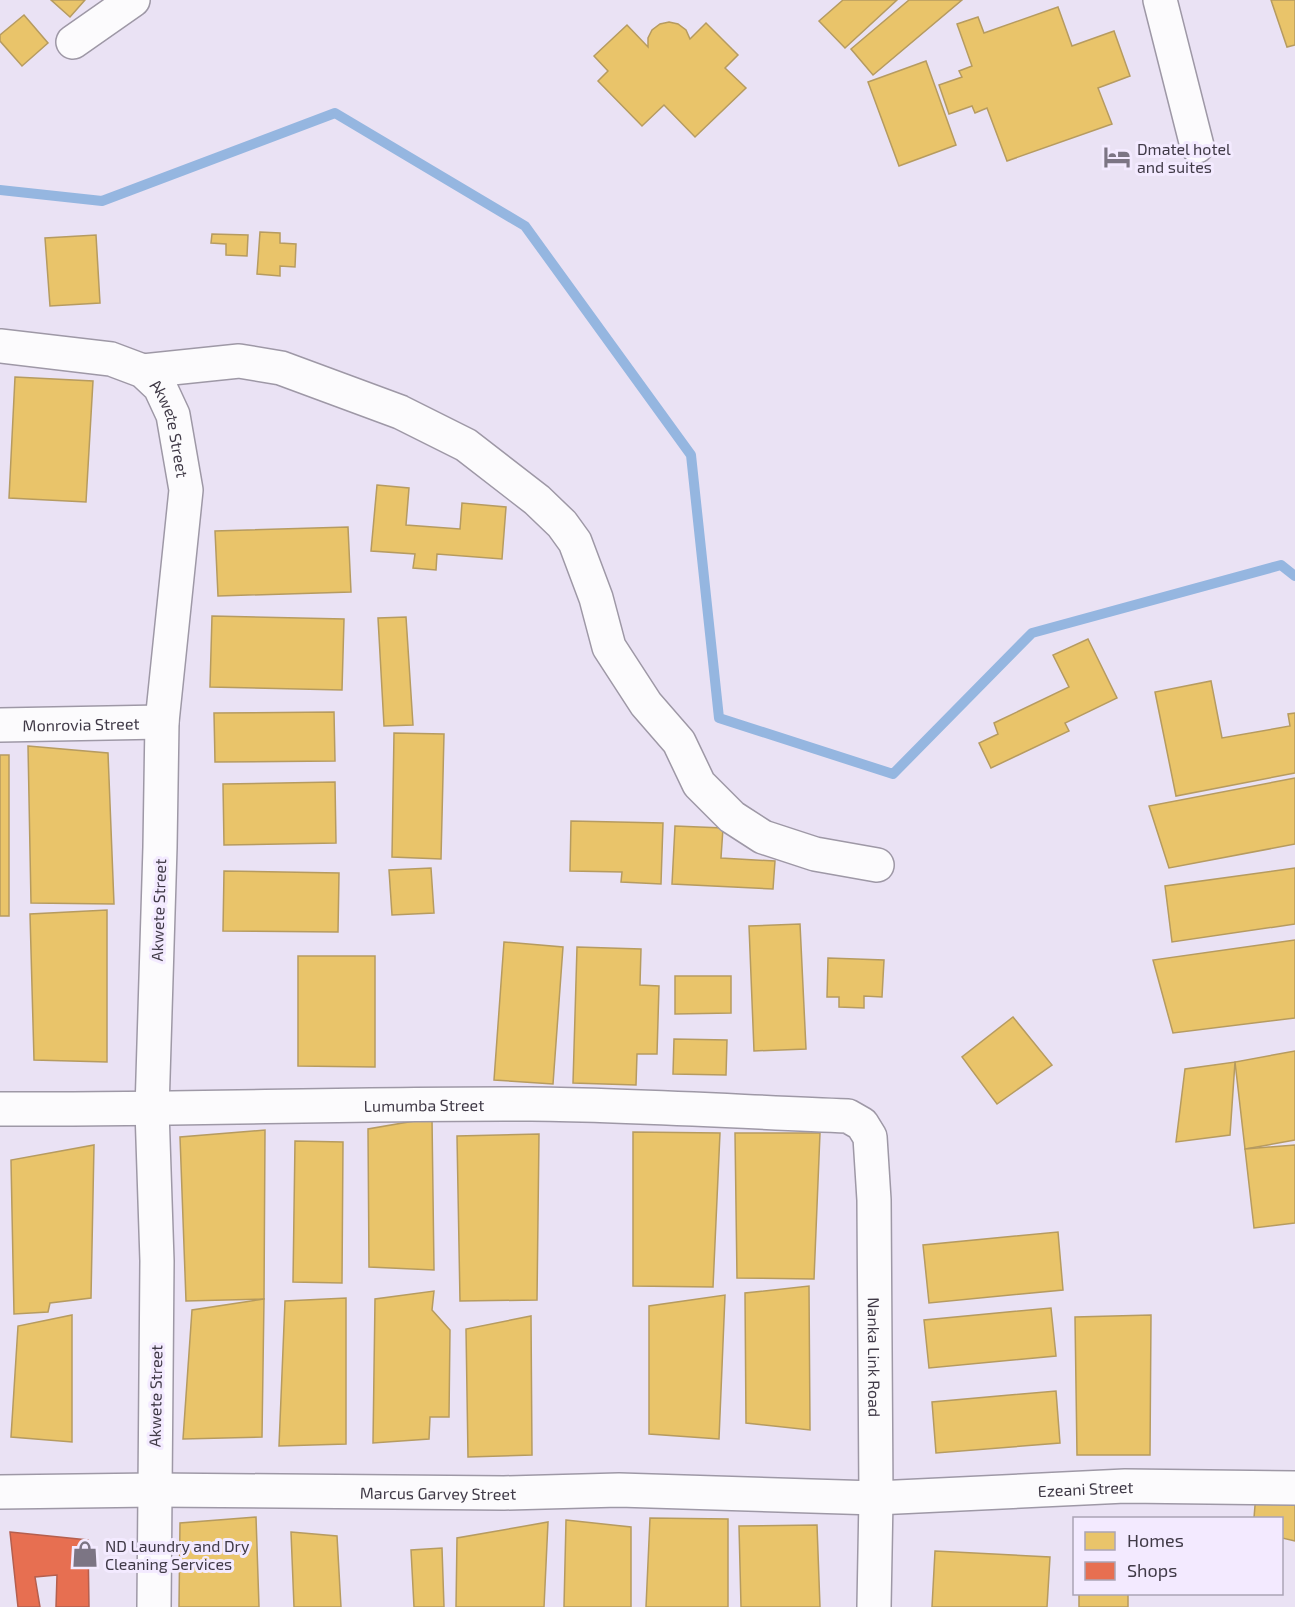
<svg xmlns="http://www.w3.org/2000/svg" width="1295" height="1607" font-family="'Exo 2',sans-serif">
<style>
.homes{fill:#e9c46a;stroke:#b69b60;stroke-width:1.5}
.shops{fill:#e76f51;stroke:#b55f4e;stroke-width:1.5}
.lines{fill:none;stroke-linecap:round;stroke-linejoin:round}
.stream{stroke:#95b6e0;stroke-width:10}
.minor-casing{stroke:#9e98a6;stroke-width:36}
.minor{stroke:#fcfbfd;stroke-width:33}
.labels{text-anchor:middle;dominant-baseline:central;stroke-width:6;stroke-linejoin:round;paint-order:stroke}
.poi-label{font-size:16px;fill:#403a47;stroke:#f3eaff;text-anchor:start}
.street-label{font-size:16px;fill:#403a47;stroke:#f3eaff}
</style>
<rect width="100%" height="100%" fill="#eae2f4"/>
<g class="homes">
<path d="M 51,0 L 85,0 L 70,17 Z"/>
<path d="M 843,0 L 897,0 L 845,48 L 819,21 Z"/>
<path d="M 909,0 L 962,0 L 873,75 L 851,49 Z"/>
<path d="M 1271,0 L 1295,0 L 1295,45 L 1287,47 Z"/>
<path d="M 1058,7 L 1072,46 L 1114,31 L 1130,76 L 1098,88 L 1112,124 L 1007,161 L 987,108 L 975,113 L 972,106 L 949,114 L 939,85 L 962,77 L 959,71 L 972,66 L 957,24 L 978,17 L 984,33 Z"/>
<path d="M 24,15 L 48,43 L 22,66 L 0,41 L 0,35 Z"/>
<path d="M 669,22 L 678,24 L 686,30 L 690,39 L 706,23 L 738,55 L 725,68 L 746,88 L 695,137 L 664,105 L 642,126 L 598,81 L 608,71 L 594,56 L 627,25 L 648,47 L 648,38 L 652,30 L 660,24 Z"/>
<path d="M 926,61 L 956,145 L 899,166 L 868,82 Z"/>
<path d="M 260,232 L 280,233 L 280,243 L 296,244 L 295,267 L 280,266 L 280,276 L 257,274 Z"/>
<path d="M 212,234 L 248,235 L 247,256 L 226,255 L 226,244 L 211,243 Z"/>
<path d="M 96,235 L 100,303 L 50,306 L 45,238 Z"/>
<path d="M 15,377 L 93,381 L 86,502 L 9,498 Z"/>
<path d="M 377,485 L 409,488 L 406,525 L 460,529 L 462,503 L 506,507 L 502,559 L 437,554 L 436,570 L 413,568 L 415,554 L 371,551 Z"/>
<path d="M 348,527 L 351,592 L 218,596 L 215,531 Z"/>
<path d="M 212,616 L 344,619 L 342,690 L 210,687 Z"/>
<path d="M 406,617 L 413,725 L 384,726 L 378,618 Z"/>
<path d="M 1088,639 L 1117,698 L 1065,723 L 1069,731 L 991,768 L 979,743 L 998,734 L 994,723 L 1069,687 L 1053,655 Z"/>
<path d="M 1211,681 L 1222,738 L 1290,726 L 1288,714 L 1295,713 L 1295,773 L 1176,796 L 1155,692 Z"/>
<path d="M 334,712 L 335,761 L 215,762 L 214,713 Z"/>
<path d="M 394,733 L 444,734 L 441,859 L 392,857 Z"/>
<path d="M 28,746 L 108,753 L 114,904 L 31,903 Z"/>
<rect x="0" y="755" width="9" height="161"/>
<path d="M 1295,778 L 1295,844 L 1169,868 L 1149,806 Z"/>
<path d="M 335,782 L 336,843 L 224,845 L 223,784 Z"/>
<path d="M 571,821 L 663,823 L 661,884 L 621,882 L 622,872 L 570,871 Z"/>
<path d="M 675,826 L 723,828 L 721,858 L 775,861 L 773,889 L 672,884 Z"/>
<path d="M 431,868 L 434,913 L 392,915 L 389,870 Z"/>
<path d="M 1295,868 L 1295,924 L 1172,942 L 1165,886 Z"/>
<path d="M 224,871 L 339,873 L 338,932 L 223,931 Z"/>
<path d="M 107,910 L 107,1062 L 34,1060 L 30,914 Z"/>
<path d="M 800,924 L 806,1049 L 754,1051 L 749,926 Z"/>
<path d="M 1295,940 L 1295,1018 L 1173,1033 L 1153,960 Z"/>
<path d="M 504,942 L 563,947 L 553,1084 L 494,1080 Z"/>
<path d="M 577,947 L 641,949 L 640,985 L 659,986 L 657,1054 L 637,1054 L 636,1085 L 573,1083 Z"/>
<path d="M 298,956 L 375,956 L 375,1067 L 298,1066 Z"/>
<path d="M 828,958 L 884,960 L 882,997 L 864,996 L 864,1008 L 839,1007 L 839,997 L 827,997 Z"/>
<path d="M 675,976 L 731,976 L 731,1013 L 675,1014 Z"/>
<path d="M 1013,1017 L 1052,1065 L 997,1104 L 962,1057 Z"/>
<path d="M 674,1039 L 727,1040 L 726,1075 L 673,1074 Z"/>
<path d="M 1295,1051 L 1295,1140 L 1245,1149 L 1235,1062 Z"/>
<path d="M 1235,1062 L 1230,1135 L 1176,1142 L 1185,1069 Z"/>
<path d="M 432,1118 L 434,1270 L 369,1267 L 368,1129 Z"/>
<path d="M 265,1130 L 264,1299 L 186,1301 L 180,1137 Z"/>
<path d="M 633,1132 L 720,1133 L 713,1287 L 633,1286 Z"/>
<path d="M 735,1133 L 820,1133 L 814,1279 L 737,1278 Z"/>
<path d="M 539,1134 L 537,1300 L 460,1301 L 457,1136 Z"/>
<path d="M 295,1141 L 343,1142 L 342,1283 L 293,1282 Z"/>
<path d="M 94,1145 L 91,1298 L 50,1303 L 48,1312 L 14,1314 L 11,1160 Z"/>
<path d="M 1295,1145 L 1295,1223 L 1254,1228 L 1245,1149 Z"/>
<path d="M 1058,1232 L 1063,1290 L 929,1303 L 923,1245 Z"/>
<path d="M 809,1286 L 810,1430 L 746,1423 L 745,1293 Z"/>
<path d="M 434,1291 L 432,1310 L 450,1330 L 449,1417 L 430,1417 L 429,1439 L 373,1443 L 375,1299 Z"/>
<path d="M 725,1295 L 719,1439 L 649,1434 L 649,1306 Z"/>
<path d="M 346,1298 L 346,1444 L 279,1446 L 285,1301 Z"/>
<path d="M 264,1299 L 262,1437 L 183,1439 L 192,1310 Z"/>
<path d="M 1051,1308 L 1056,1356 L 929,1368 L 924,1320 Z"/>
<path d="M 72,1315 L 72,1442 L 11,1437 L 18,1326 Z"/>
<path d="M 1151,1315 L 1150,1455 L 1077,1455 L 1075,1317 Z"/>
<path d="M 531,1316 L 532,1455 L 468,1457 L 466,1329 Z"/>
<path d="M 1056,1391 L 1060,1443 L 936,1453 L 932,1402 Z"/>
<path d="M 1295,1492 L 1295,1541 L 1282,1538 L 1282,1518 L 1254,1518 L 1256,1493 Z"/>
<path d="M 256,1517 L 259,1607 L 179,1607 L 180,1523 Z"/>
<path d="M 650,1518 L 728,1519 L 728,1607 L 646,1607 Z"/>
<path d="M 566,1520 L 631,1527 L 631,1607 L 564,1607 Z"/>
<path d="M 548,1522 L 544,1607 L 456,1607 L 457,1538 Z"/>
<path d="M 817,1525 L 820,1607 L 741,1607 L 739,1526 Z"/>
<path d="M 291,1532 L 337,1536 L 341,1607 L 294,1607 Z"/>
<path d="M 442,1548 L 444,1607 L 414,1607 L 411,1550 Z"/>
<path d="M 935,1551 L 1050,1557 L 1047,1607 L 932,1607 Z"/>
<rect x="1079" y="1594" width="49" height="13"/>
</g>
<path class="shops" d="M 10,1532 L 88,1540 L 89,1607 L 56,1607 L 57,1575 L 35,1577 L 40,1607 L 18,1607 Z"/>
<g class="lines">
<path class="stream" d="M 0,190 L 102,201 L 335,113 L 525,226 L 691,455 L 719,718 L 893,774 L 1032,633 L 1281,565 L 1295,576"/>
<defs>
<g id="minor">
<path d="M 1160,0 L 1197,146"/>
<path d="M 73,42 L 133,0"/>
<path id="s1" d="M 0,346 L 111,359 L 143,371 L 160,387 L 173,415 L 186,490 L 162,722 L 160,847 L 152,1110 L 157,1261 L 154,1607"/>
<path d="M 143,371 L 239,361 L 281,368 L 400,412 L 466,445 L 537,500 L 562,524 L 575,542 L 596,598 L 609,647 L 646,704 L 679,742 L 699,784 L 732,817 L 763,837 L 815,854 L 877,865"/>
<path id="s2" d="M 0,725 L 162,722"/>
<path id="s3" d="M 0,1109 C 177,1110 354,1103 531,1104 C 637,1105 743,1112 848,1116 L 862,1124 L 870,1137 L 874,1200 L 876,1498 L 874,1607"/>
<path id="s4" d="M 0,1492 L 154,1490 L 504,1493 L 619,1490 L 876,1498 L 1125,1486 L 1295,1488"/>
</g>
</defs>
<use href="#minor" class="minor-casing"/>
<use href="#minor" class="minor"/>
</g>
<defs>
<symbol id="hotel-bare" viewBox="-9 -9 18 18"><path d="M-6-4.5h1.5V1H6V5H4.5V3h-9V5H-6ZM-4 0a1.8 1.8 0 1 1 3.6 0ZM.5 0V-2.5h3Q6-2.5 6 0Z" fill="#7c7584" stroke="#f3eaff" stroke-width="2.5" paint-order="stroke"/></symbol>
<symbol id="shop-bare" viewBox="-9 -9 18 18"><path d="M-5-2.5h2.3a2.7 3.5 0 0 1 5.4 0H5L5.5 6h-11ZM-1.5-2.5h3a1.5 2.3 0 0 0-3 0Z" fill="#7c7584" stroke="#f3eaff" stroke-width="2.5" paint-order="stroke"/></symbol>
</defs>
<g fill-rule="evenodd">
<use href="#hotel-bare" x="1098" y="138" width="38" height="38"/>
<use href="#shop-bare" x="66" y="1535" width="38" height="38"/>
</g>
<g class="labels">
<g class="poi-label">
<text x="1137" y="148">Dmatel hotel<tspan x="1137" dy="18">and suites</tspan></text>
<text x="105" y="1545">ND Laundry and Dry<tspan x="105" dy="18">Cleaning Services</tspan></text>
</g>
<g class="street-label">
<text stroke="none"><textPath href="#s1" startOffset="212">Akwete Street</textPath></text>
<text stroke="none"><textPath href="#s2" startOffset="81">Monrovia Street</textPath></text>
<text transform="translate(158 910) rotate(-88)">Akwete Street</text>
<text stroke="none"><textPath href="#s3" startOffset="424">Lumumba Street</textPath></text>
<text stroke="none"><textPath href="#s3" startOffset="1100">Nanka Link Road</textPath></text>
<text transform="translate(155 1396) rotate(-89)">Akwete Street</text>
<text stroke="none"><textPath href="#s4" startOffset="1086">Ezeani Street</textPath></text>
<text stroke="none"><textPath href="#s4" startOffset="438">Marcus Garvey Street</textPath></text>
</g>
</g>
<rect x="1073" y="1517" width="210" height="78" fill="#f3eaff" stroke="#aba4b5" stroke-width="1.5"/>
<rect x="1085" y="1532" width="30" height="18" fill="#e9c46a" stroke="#aba4b5" stroke-width="1.5"/>
<text x="1127" y="1547" font-size="18" fill="#403a47">Homes</text>
<rect x="1085" y="1562" width="30" height="18" fill="#e76f51" stroke="#aba4b5" stroke-width="1.5"/>
<text x="1127" y="1577" font-size="18" fill="#403a47">Shops</text>
</svg>
